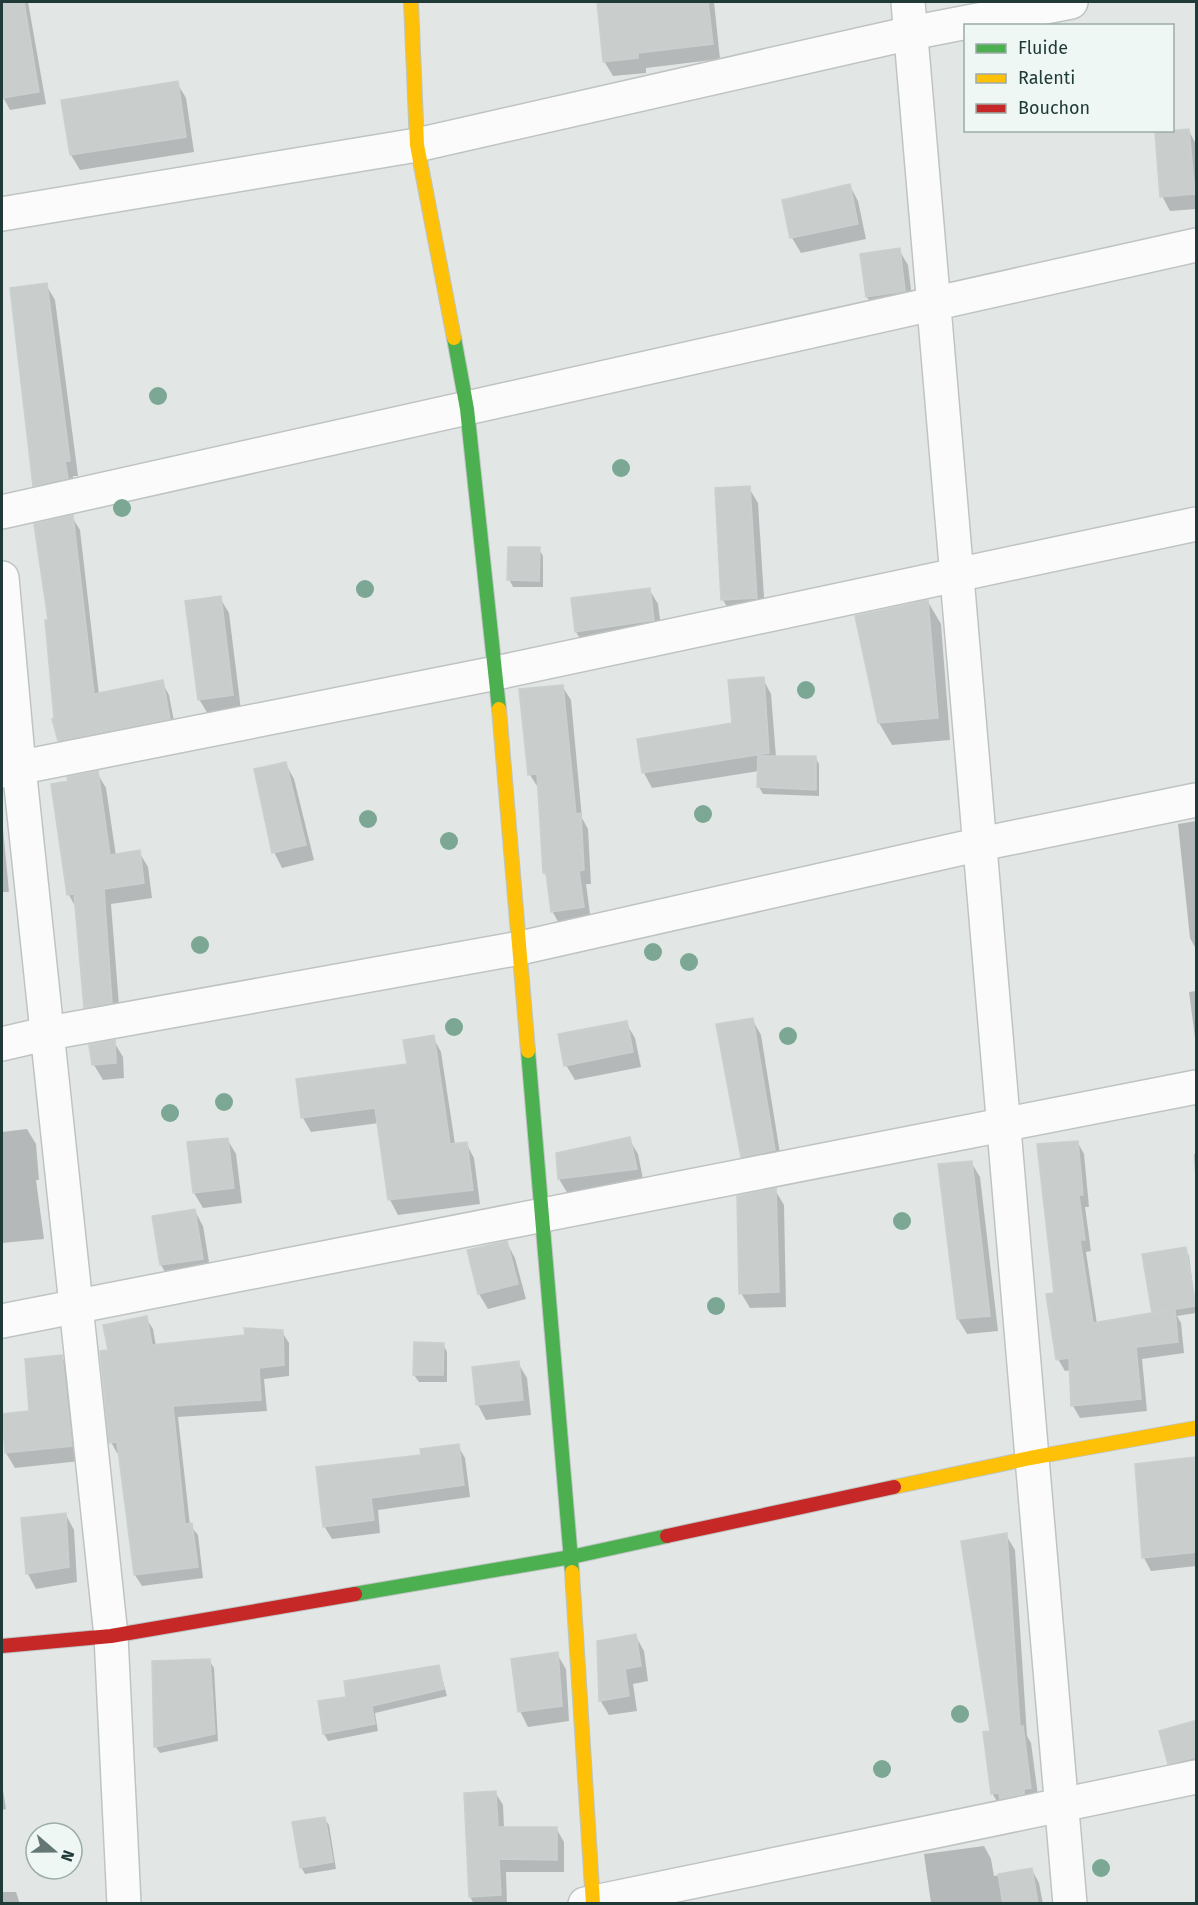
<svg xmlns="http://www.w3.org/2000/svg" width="1198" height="1905" font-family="'Fira Sans',sans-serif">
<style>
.shadow{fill:#0003}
.building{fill:#c9cecd;stroke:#cad0cf;stroke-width:1.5}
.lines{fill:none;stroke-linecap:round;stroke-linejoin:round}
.street-casing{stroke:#bfc4c3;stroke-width:36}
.fast-casing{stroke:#bec5c3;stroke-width:16}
.slow-casing{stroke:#bec5c3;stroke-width:16}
.jam-casing{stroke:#bec5c3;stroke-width:16}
.street{stroke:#fbfbfb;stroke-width:33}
.fast{stroke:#4caf50;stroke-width:14}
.slow{stroke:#ffc107;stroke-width:14}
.jam{stroke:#c62828;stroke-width:14}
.tree{fill:#7ca794}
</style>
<rect width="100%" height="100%" fill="#e2e7e6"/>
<g class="shadow">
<path d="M 2,2 L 28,2 L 46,104 L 10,110 L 3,97 Z"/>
<path d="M 598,2 L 714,2 L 720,59 L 646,68 L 646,73 L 613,76 L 604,61 Z"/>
<path d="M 177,83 L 186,98 L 194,152 L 80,170 L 71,155 Z"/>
<path d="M 1189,131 L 1196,144 L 1196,209 L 1170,211 L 1162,196 Z"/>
<path d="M 850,186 L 858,201 L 866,239 L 801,253 L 792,238 L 784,201 Z"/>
<path d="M 899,250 L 908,265 L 913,306 L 876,312 L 867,297 Z"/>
<path d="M 46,285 L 55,300 L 78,476 L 73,476 L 75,493 L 43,500 L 35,485 Z"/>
<path d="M 749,488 L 758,503 L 765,613 L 732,615 L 723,600 Z"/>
<path d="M 72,517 L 80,530 L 99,695 L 162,682 L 169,695 L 176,732 L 67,753 L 59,740 L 49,621 Z"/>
<path d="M 539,549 L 543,556 L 543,587 L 513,587 L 509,579 Z"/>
<path d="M 649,589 L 658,604 L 662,635 L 585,647 L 576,632 Z"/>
<path d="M 220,598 L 229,613 L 241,710 L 208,714 L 199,699 Z"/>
<path d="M 928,602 L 941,624 L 950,740 L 892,745 L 879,723 L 856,617 Z"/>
<path d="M 763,679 L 771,694 L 776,757 L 815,757 L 819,764 L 819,796 L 763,794 L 759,787 L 759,771 L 652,788 L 644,773 L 639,740 L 733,724 Z"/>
<path d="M 562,686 L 571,700 L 582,818 L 588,829 L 591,884 L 586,884 L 591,921 L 560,925 L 552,911 L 548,879 L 544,872 L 539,789 L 530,775 Z"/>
<path d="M 285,763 L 294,779 L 314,860 L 282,868 L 274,852 Z"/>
<path d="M 97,773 L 106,788 L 116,856 L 139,852 L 148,867 L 152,898 L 111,904 L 120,1018 L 94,1022 L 85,1007 L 76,908 L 69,895 L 69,782 Z"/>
<path d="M 2,818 L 9,892 L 2,892 Z"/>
<path d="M 1196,821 L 1196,949 L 1190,938 L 1178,824 Z"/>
<path d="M 1196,991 L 1196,1045 L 1189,992 Z"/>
<path d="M 752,1019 L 761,1035 L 782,1166 L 751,1172 L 742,1157 Z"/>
<path d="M 626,1023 L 635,1038 L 641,1067 L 575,1080 L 566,1065 Z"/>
<path d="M 433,1037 L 441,1052 L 455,1144 L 466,1143 L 474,1158 L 480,1204 L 398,1215 L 390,1200 L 379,1123 L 311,1132 L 303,1118 L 409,1066 Z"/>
<path d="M 114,1042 L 123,1057 L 124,1078 L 103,1080 L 94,1065 Z"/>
<path d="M 27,1129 L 36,1144 L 39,1180 L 36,1180 L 44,1239 L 2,1243 L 2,1132 Z"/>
<path d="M 227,1139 L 236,1154 L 242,1203 L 203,1208 L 194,1193 Z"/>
<path d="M 629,1139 L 638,1154 L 644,1184 L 568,1194 L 559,1179 Z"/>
<path d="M 1078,1143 L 1084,1154 L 1089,1207 L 1085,1207 L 1091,1251 L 1086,1252 L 1097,1324 L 1155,1314 L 1185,1248 L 1189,1256 L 1196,1313 L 1177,1316 L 1181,1323 L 1184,1353 L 1142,1359 L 1147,1411 L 1080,1418 L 1073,1406 L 1071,1370 L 1065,1371 L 1058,1359 L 1055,1294 Z"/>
<path d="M 1194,1154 L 1196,1154 L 1196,1194 Z"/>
<path d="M 971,1162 L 980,1177 L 998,1331 L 967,1334 L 958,1319 L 939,1166 Z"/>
<path d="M 775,1190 L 784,1205 L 786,1307 L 750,1308 L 741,1293 Z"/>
<path d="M 195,1211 L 203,1226 L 211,1274 L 170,1280 L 161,1265 Z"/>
<path d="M 507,1243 L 515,1258 L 526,1299 L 488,1309 L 479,1294 Z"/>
<path d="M 146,1318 L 153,1329 L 156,1346 L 282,1332 L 289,1343 L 289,1376 L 264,1379 L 267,1411 L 178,1417 L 190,1525 L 198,1535 L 203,1578 L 142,1586 L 135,1575 L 120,1453 L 117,1453 L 111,1442 L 110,1352 Z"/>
<path d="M 443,1344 L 447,1352 L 447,1382 L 419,1382 L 414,1375 Z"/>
<path d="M 62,1357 L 70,1372 L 80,1461 L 15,1468 L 6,1453 Z"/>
<path d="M 518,1363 L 527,1378 L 531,1415 L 486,1420 L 478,1405 L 474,1369 Z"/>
<path d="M 458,1446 L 465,1458 L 470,1497 L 378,1510 L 380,1533 L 332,1539 L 324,1526 L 422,1456 Z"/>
<path d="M 1189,1459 L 1196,1472 L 1196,1566 L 1151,1571 L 1144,1558 L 1136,1465 Z"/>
<path d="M 66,1515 L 74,1530 L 77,1582 L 36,1589 L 28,1574 Z"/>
<path d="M 1006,1535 L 1015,1550 L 1027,1736 L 1031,1743 L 1039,1803 L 1001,1808 L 992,1793 L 991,1732 Z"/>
<path d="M 635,1635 L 644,1651 L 648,1681 L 633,1684 L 637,1711 L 609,1715 L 600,1700 L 597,1649 Z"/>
<path d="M 557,1654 L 566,1669 L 569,1721 L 528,1727 L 520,1711 Z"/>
<path d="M 209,1660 L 214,1668 L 218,1741 L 160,1753 L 155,1746 Z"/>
<path d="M 439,1667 L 447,1696 L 375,1713 L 378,1731 L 328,1741 L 324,1734 L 348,1698 Z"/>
<path d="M 1196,1722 L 1196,1773 L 1178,1778 L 1169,1763 Z"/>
<path d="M 2,1784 L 6,1809 L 2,1810 Z"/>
<path d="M 495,1792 L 503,1805 L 504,1828 L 556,1828 L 564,1842 L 564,1872 L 506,1872 L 507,1904 L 474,1904 L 470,1897 Z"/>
<path d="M 324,1818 L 329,1825 L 336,1869 L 305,1874 L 301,1867 Z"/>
<path d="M 984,1846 L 991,1859 L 994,1876 L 1032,1870 L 1039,1883 L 1043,1904 L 923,1904 L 931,1903 L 924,1854 Z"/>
<path d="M 2,1892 L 16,1892 L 20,1904 L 2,1904 Z"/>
</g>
<g class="building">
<path d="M 2,2 L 24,2 L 39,92 L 2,98 Z"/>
<path d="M 597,2 L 708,2 L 713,44 L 638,53 L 638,58 L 603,62 Z"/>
<path d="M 178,81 L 186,137 L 70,155 L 61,100 Z"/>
<path d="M 1189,129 L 1195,194 L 1160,197 L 1155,132 Z"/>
<path d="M 850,184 L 858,224 L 790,238 L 782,200 Z"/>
<path d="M 900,248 L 905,291 L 866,297 L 860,254 Z"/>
<path d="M 47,283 L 70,461 L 65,461 L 68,478 L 33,486 L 10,288 Z"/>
<path d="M 750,486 L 757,598 L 721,600 L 715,488 Z"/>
<path d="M 73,515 L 94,694 L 163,680 L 170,719 L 58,741 L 52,719 L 54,718 L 45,620 L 48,620 L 34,524 Z"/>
<path d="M 508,547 L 540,547 L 539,581 L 507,580 Z"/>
<path d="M 650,588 L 654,620 L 575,632 L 571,598 Z"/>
<path d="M 221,596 L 233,695 L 198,700 L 185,601 Z"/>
<path d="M 928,600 L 938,718 L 878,723 L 855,616 Z"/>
<path d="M 764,677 L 769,753 L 642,773 L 637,739 L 732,723 L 728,680 Z"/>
<path d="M 563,685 L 576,814 L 581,813 L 584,870 L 579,871 L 584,907 L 551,912 L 546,873 L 543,873 L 537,774 L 528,775 L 519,689 Z"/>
<path d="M 758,756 L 816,756 L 816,790 L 757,787 Z"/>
<path d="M 286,762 L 306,845 L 272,853 L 254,769 Z"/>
<path d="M 98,771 L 110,855 L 140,850 L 144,883 L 104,889 L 112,1003 L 84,1008 L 74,894 L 67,895 L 51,784 L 68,781 L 67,777 Z"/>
<path d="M 753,1018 L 775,1150 L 741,1157 L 716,1024 Z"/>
<path d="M 627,1021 L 633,1052 L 564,1066 L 558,1034 Z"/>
<path d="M 434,1035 L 450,1144 L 467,1142 L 473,1190 L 388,1200 L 375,1108 L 301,1118 L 296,1079 L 407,1064 L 403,1040 Z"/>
<path d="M 115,1040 L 116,1063 L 92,1065 L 89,1045 Z"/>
<path d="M 630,1137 L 637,1169 L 558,1179 L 556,1153 Z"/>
<path d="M 228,1138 L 234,1188 L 193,1193 L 187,1142 Z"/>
<path d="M 1078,1141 L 1083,1195 L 1079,1195 L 1085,1240 L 1080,1240 L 1093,1323 L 1175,1309 L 1178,1342 L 1136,1347 L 1141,1399 L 1071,1406 L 1069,1358 L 1056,1360 L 1046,1294 L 1054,1293 L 1037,1144 Z"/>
<path d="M 972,1161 L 990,1316 L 957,1319 L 938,1164 Z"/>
<path d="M 776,1188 L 779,1292 L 739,1294 L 737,1196 Z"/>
<path d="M 195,1209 L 203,1259 L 160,1265 L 152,1216 Z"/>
<path d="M 507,1241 L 518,1284 L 478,1294 L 467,1250 Z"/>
<path d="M 1186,1247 L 1196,1306 L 1152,1313 L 1142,1254 Z"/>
<path d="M 147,1316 L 152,1345 L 245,1335 L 244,1328 L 283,1330 L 284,1365 L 259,1368 L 261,1400 L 173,1406 L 185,1524 L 192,1523 L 198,1567 L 134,1575 L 117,1442 L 109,1443 L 100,1351 L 108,1350 L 103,1325 Z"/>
<path d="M 414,1342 L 444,1343 L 443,1375 L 413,1375 Z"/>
<path d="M 62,1355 L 72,1446 L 5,1453 L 2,1414 L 29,1411 L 25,1359 Z"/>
<path d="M 519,1361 L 523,1400 L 476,1405 L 472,1367 Z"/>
<path d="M 459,1444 L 464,1485 L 371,1498 L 374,1520 L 323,1527 L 316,1467 L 421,1455 L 420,1449 Z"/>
<path d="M 1195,1457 L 1197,1552 L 1142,1558 L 1135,1464 Z"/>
<path d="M 66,1513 L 69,1567 L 26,1574 L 21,1518 Z"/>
<path d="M 1007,1533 L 1020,1727 L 1023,1726 L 1031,1788 L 1024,1789 L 1024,1794 L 1000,1799 L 999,1793 L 991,1794 L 983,1732 L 990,1731 L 961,1541 Z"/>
<path d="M 636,1634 L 641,1666 L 625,1669 L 629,1696 L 599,1701 L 597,1641 Z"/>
<path d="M 558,1652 L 562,1706 L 518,1712 L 511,1659 Z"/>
<path d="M 210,1659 L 215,1734 L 154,1747 L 152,1661 Z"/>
<path d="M 439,1665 L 444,1689 L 372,1706 L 375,1724 L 323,1734 L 318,1701 L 346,1697 L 344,1681 Z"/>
<path d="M 1197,1720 L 1197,1757 L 1168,1764 L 1159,1731 Z"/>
<path d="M 496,1791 L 498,1827 L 557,1827 L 557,1860 L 499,1859 L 501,1895 L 469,1897 L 464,1793 Z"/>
<path d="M 325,1817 L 333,1862 L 300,1868 L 292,1822 Z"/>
<path d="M 1032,1868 L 1038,1904 L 1003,1904 L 998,1874 Z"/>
</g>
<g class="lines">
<defs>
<g id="street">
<path d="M 908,2 L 1070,1904"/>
<path d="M 2,214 L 417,145 L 911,33 L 1071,2"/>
<path d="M 2,512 L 1196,245"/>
<path d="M 2,578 L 19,767 L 111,1636 L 124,1904"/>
<path d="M 2,771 L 496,673 L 1196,524"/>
<path d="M 2,1044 L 49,1033 L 520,948 L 981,844 L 1196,800"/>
<path d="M 2,1321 L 1196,1087"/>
<path d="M 585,1904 L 1196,1777"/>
</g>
<g id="fast">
<path d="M 454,338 L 467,409 L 499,709"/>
<path d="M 528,1051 L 572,1572"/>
<path d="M 355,1594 L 571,1557 L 667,1536"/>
</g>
<g id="slow">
<path d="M 411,2 L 417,145 L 454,338"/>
<path d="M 499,709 L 528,1051"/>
<path d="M 894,1487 L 1030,1458 L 1196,1428"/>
<path d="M 572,1572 L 593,1904"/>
</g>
<g id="jam">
<path d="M 667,1536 L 894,1487"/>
<path d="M 2,1646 L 111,1636 L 355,1594"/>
</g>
</defs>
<use href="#street" class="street-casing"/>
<use href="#fast" class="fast-casing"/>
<use href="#slow" class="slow-casing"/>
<use href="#jam" class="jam-casing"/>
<use href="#street" class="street"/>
<use href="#fast" class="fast"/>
<use href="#slow" class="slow"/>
<use href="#jam" class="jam"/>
</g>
<g class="tree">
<circle cx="158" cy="396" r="9"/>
<circle cx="621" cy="468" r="9"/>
<circle cx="122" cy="508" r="9"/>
<circle cx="365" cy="589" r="9"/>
<circle cx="806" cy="690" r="9"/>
<circle cx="703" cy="814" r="9"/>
<circle cx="368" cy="819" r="9"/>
<circle cx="449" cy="841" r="9"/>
<circle cx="200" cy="945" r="9"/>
<circle cx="653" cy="952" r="9"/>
<circle cx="689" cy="962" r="9"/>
<circle cx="454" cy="1027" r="9"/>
<circle cx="788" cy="1036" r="9"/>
<circle cx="224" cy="1102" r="9"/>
<circle cx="170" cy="1113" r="9"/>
<circle cx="902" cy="1221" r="9"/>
<circle cx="716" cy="1306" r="9"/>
<circle cx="960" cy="1714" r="9"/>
<circle cx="882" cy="1769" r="9"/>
<circle cx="1101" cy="1868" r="9"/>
</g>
<rect width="1198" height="1905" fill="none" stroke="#203b37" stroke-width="6"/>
<rect x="964" y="24" width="210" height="108" fill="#eff7f4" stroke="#9caca8" stroke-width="1.5"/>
<rect x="976" y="44" width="30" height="9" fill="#4caf50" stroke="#9caca8" stroke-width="1.5"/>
<text x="1018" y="54" font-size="18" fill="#203b37">Fluide</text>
<rect x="976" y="74" width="30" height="9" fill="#ffc107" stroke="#9caca8" stroke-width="1.5"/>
<text x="1018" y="84" font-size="18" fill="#203b37">Ralenti</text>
<rect x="976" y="104" width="30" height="9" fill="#c62828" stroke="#9caca8" stroke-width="1.5"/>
<text x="1018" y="114" font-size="18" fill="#203b37">Bouchon</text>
<g transform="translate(54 1851) rotate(110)"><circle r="28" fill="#eff7f4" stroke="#9caca8" stroke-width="1.5"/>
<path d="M0-4.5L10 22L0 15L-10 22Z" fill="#647774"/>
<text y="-9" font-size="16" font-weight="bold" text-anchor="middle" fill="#203b37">N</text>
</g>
</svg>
